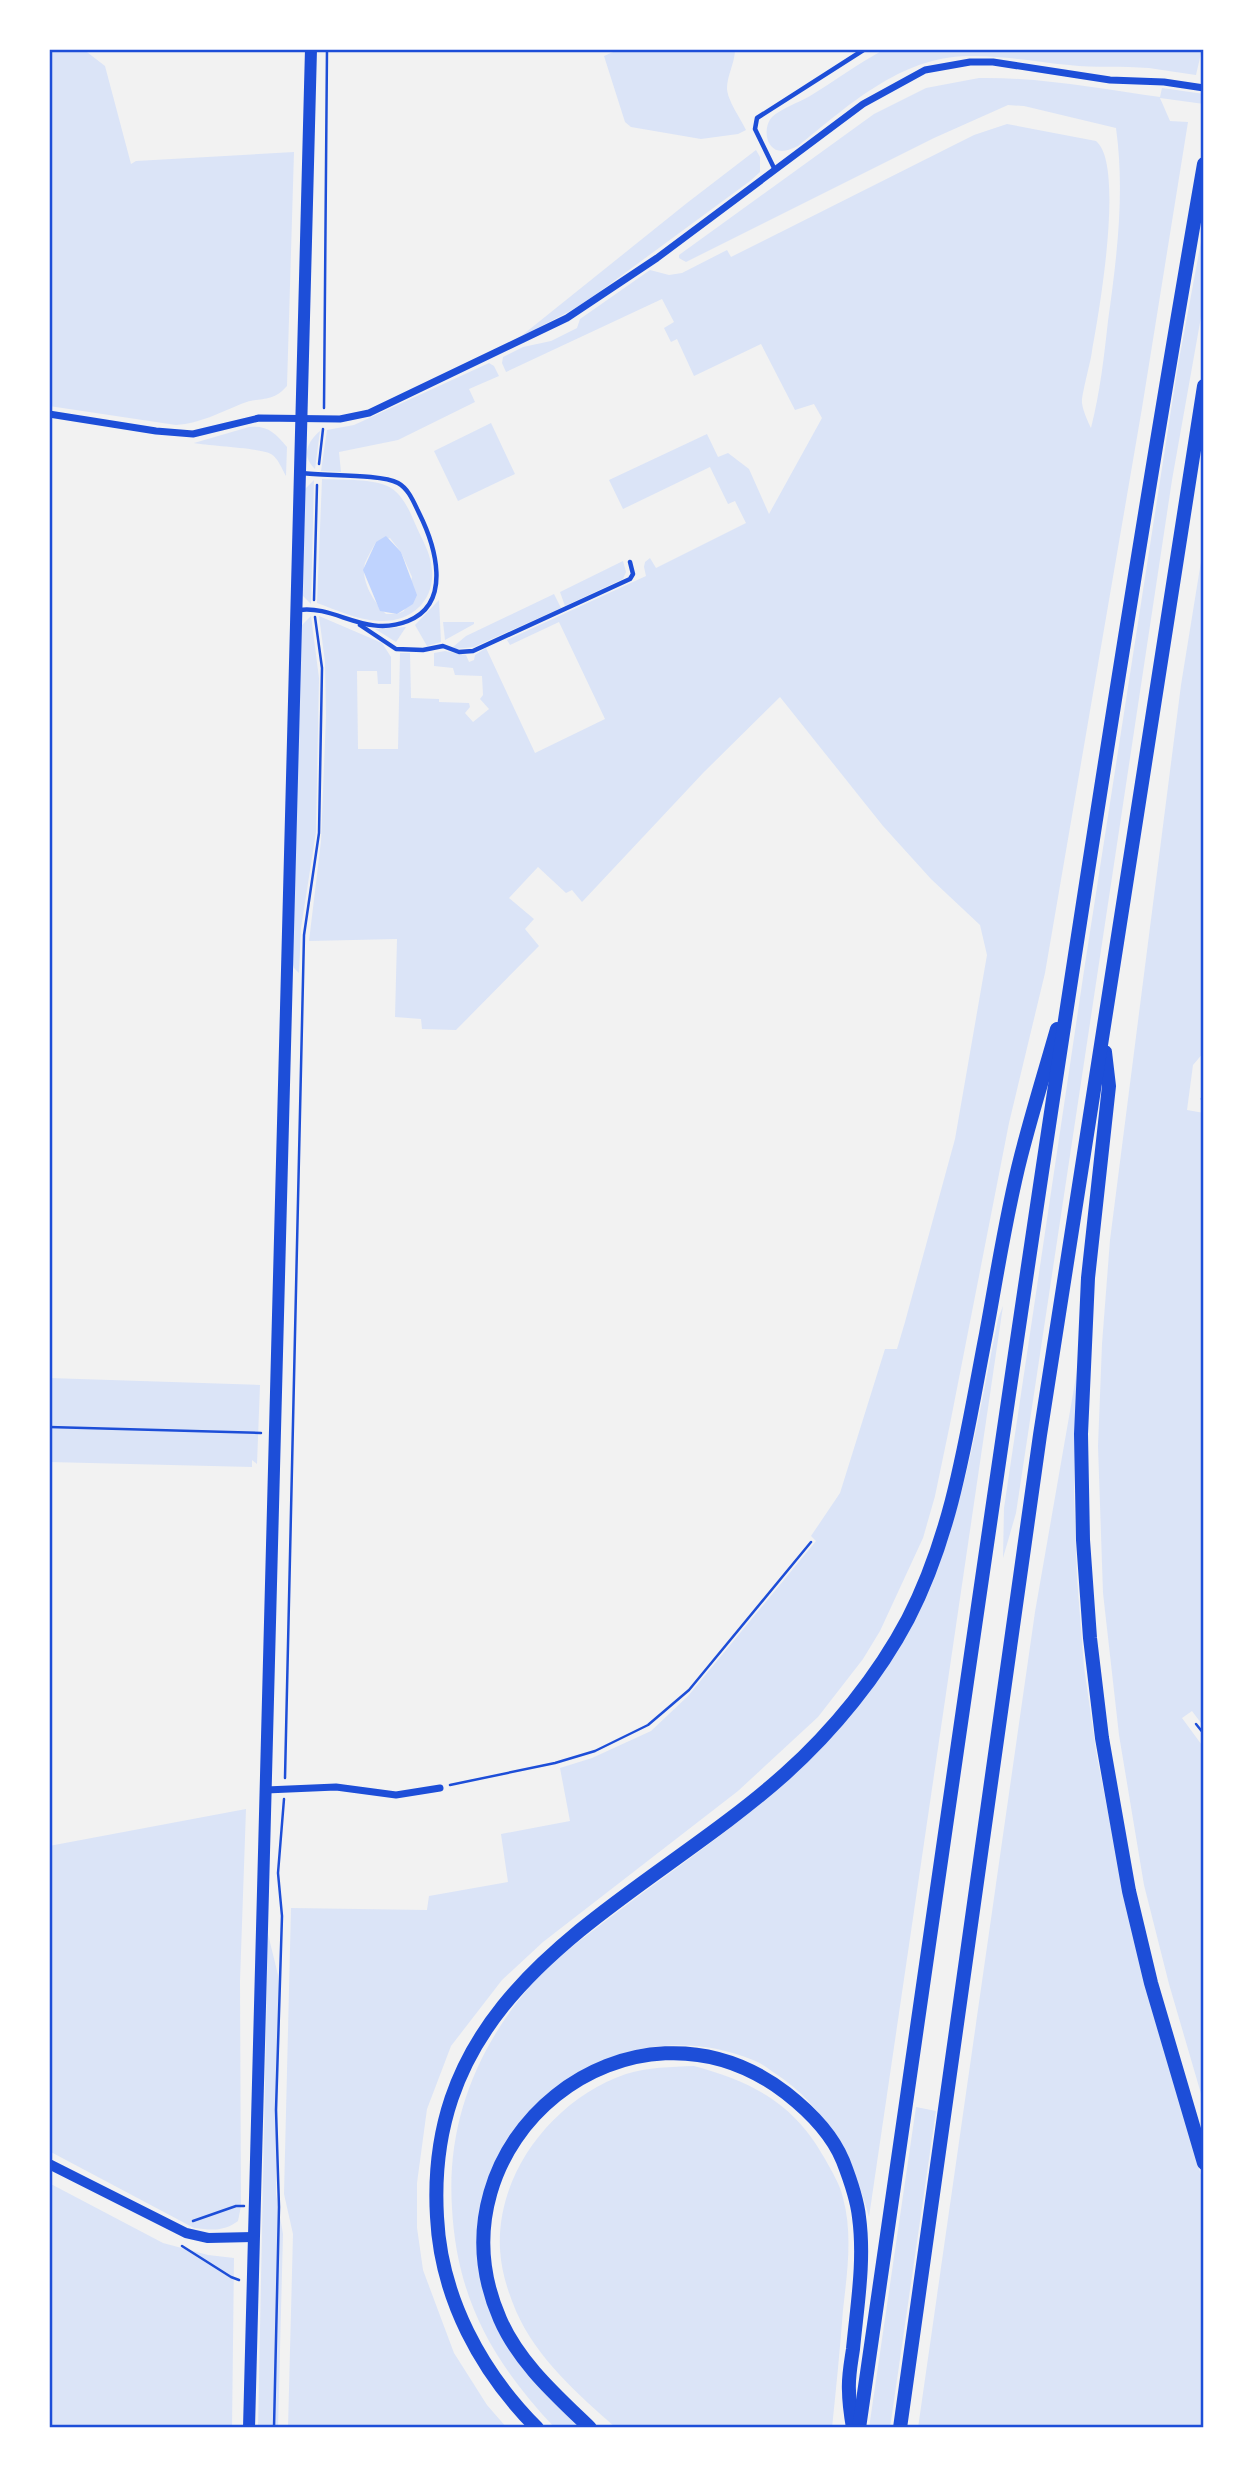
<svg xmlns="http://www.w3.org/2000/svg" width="1253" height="2477" font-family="'Fira Sans',sans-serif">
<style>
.green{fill:#dbe4f7;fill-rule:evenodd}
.water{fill:#bfd3fe}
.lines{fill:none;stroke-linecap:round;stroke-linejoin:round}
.path{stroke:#1d4ed8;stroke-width:2.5}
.service{stroke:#1d4ed8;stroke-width:4.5}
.minor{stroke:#1d4ed8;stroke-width:7}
.tertiary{stroke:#1d4ed8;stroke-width:10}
.secondary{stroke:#1d4ed8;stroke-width:12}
.motorway{stroke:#1d4ed8;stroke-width:14}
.neatline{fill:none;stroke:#1d4ed8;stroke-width:2.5}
</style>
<rect width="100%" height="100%" fill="#f2f2f2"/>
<g class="green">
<path d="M 49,49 L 83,49 L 105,66 L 131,164 L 136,161 L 294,152 L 287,386 C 271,404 260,396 241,404 C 219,413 201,423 176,425 L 49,406 Z"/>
<path d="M 620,49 L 735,49 C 735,63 727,75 727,88 C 727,100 741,119 746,130 L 738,134 L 701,139 L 631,127 L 625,122 L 604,56 Z"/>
<path d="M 885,49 L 1202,49 L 1196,75 C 1180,73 1164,70 1149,68 C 1122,66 1095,68 1069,65 C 1035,62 1002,55 968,56 C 900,57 848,106 798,146 C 793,148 787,151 782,151 C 766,151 762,128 772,117 C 782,108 798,103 810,96 C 836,80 859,63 885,49 Z"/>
<path d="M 979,78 C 1040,77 1100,89 1160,97 L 1162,88 L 1204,94 L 1204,104 L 1160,98 L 1170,121 L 1188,122 L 1142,408 L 1045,973 L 1009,1123 L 950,1424 L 935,1496 L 923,1538 L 880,1631 L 863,1659 L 818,1717 L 738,1791 L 543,1942 L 502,1980 L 451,2046 L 427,2109 L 417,2183 L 417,2228 L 423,2270 L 454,2353 L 487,2405 L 507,2428 L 288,2428 L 293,2234 L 284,2194 L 291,1908 L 427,1910 L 429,1896 L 508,1882 L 501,1834 L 570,1821 L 560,1768 L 592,1758 L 651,1731 L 688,1696 L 816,1541 L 811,1536 L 840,1493 L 885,1349 L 897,1349 L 905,1322 L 955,1139 L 987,955 L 980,925 L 931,879 L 883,826 L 780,697 L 704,772 L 582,902 L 572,890 L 566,893 L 538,867 L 509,898 L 534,919 L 525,929 L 539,946 L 456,1030 L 422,1029 L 421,1019 L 395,1017 L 397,939 L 309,941 L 321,841 L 326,716 L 325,662 L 319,616 L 382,643 L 391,657 L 391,684 L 378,684 L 377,671 L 357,671 L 358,749 L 398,749 L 400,653 L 410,653 L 411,698 L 439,699 L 439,702 L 469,703 L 470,707 L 465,713 L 473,722 L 489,709 L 480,699 L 483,695 L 482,676 L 455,675 L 453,668 L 434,666 L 434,653 L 445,651 L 466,655 L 469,662 L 474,660 L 475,655 L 486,648 L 535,753 L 605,719 L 559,622 L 510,645 L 507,640 L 646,576 L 644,567 L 645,562 L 650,558 L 656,568 L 746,523 L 735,501 L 728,504 L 710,467 L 623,509 L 609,480 L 707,434 L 718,457 L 728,453 L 749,469 L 769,514 L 822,418 L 814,404 L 795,410 L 761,344 L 694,376 L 677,339 L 671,342 L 664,328 L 674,322 L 662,299 L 506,372 L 502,363 L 503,357 L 523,347 L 551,341 L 577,328 L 580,319 L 650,270 L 669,275 L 682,273 L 727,250 L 731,257 L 974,135 L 1007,124 L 1096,141 C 1125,164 1099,313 1092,351 C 1091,361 1081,396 1082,403 C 1083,411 1088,422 1091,428 C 1100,393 1104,357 1108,321 C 1117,256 1125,193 1116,128 L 1024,106 L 1008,105 L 934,138 L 686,262 L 679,258 L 679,255 L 874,114 L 926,88 Z"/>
<path d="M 756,150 L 760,157 L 760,172 L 750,181 L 595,295 L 572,310 L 520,337 L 687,203 Z"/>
<path d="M 1204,226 L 1204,300 L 1172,480 L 1016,1513 L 1003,1558 L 1004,1508 L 1085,964 L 1178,365 Z"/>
<path d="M 489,363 L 494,366 L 499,376 L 469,389 L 475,402 L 398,440 L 339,452 L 341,472 L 321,471 L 327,430 L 354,425 Z"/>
<path d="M 491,423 L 515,474 L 458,501 L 434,451 Z"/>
<path d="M 249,427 C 268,425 275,433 287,447 L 286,476 C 282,469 278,458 271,454 C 262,448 209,446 194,443 Z"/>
<path d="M 320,431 L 315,469 C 301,456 307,442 320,431 Z"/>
<path d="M 322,479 C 340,480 375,478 391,488 C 404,496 411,514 417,528 C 422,539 429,551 431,563 C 438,598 413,623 379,621 C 357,620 337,610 317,603 ZM 390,538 L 401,552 L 412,577 L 404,611 L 397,614 L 386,614 C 374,603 360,580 365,563 C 368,556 372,549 376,542 Z"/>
<path d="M 314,480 L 311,604 L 303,596 L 305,489 Z"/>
<path d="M 1204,543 L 1204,1052 L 1193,1065 L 1187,1110 L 1204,1113 L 1204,1727 L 1192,1711 L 1182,1718 L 1204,1748 L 1204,2104 L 1169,1984 L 1144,1885 L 1119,1735 L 1103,1593 L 1098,1446 L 1102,1344 L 1110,1240 L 1181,685 Z"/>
<path d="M 623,561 L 626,572 L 623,579 L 565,606 L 560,592 Z"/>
<path d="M 554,594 L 561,608 L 474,647 L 456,649 L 453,647 L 466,636 Z"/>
<path d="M 439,600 L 441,642 L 427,646 L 415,625 Z"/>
<path d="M 311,616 L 319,678 L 316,832 L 301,928 L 299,973 L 294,968 L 292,961 L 301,626 Z"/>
<path d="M 443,622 L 474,622 L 474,624 L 445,640 Z"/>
<path d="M 406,627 L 396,642 L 375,629 Z"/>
<path d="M 1003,1306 L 869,2217 C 854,2161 825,2106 776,2074 C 769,2069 761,2063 753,2060 C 628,2009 490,2097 479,2230 C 477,2261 485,2289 496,2318 C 498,2324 500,2332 504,2337 C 510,2347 520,2356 528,2365 C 547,2386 566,2407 585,2428 L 555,2428 C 493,2362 457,2300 452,2208 C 447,2131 471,2062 518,2001 C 525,1993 531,1983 539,1975 C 561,1953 588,1935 612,1916 C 701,1848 798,1787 866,1696 C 955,1579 970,1458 998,1319 Z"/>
<path d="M 1077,1371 L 1074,1494 L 1077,1578 L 1084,1667 L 1097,1757 L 1127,1908 L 1153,2013 L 1204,2185 L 1204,2428 L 918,2428 L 1035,1612 Z"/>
<path d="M 49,1378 L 260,1385 L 257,1464 L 252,1460 L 252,1467 L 49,1462 Z"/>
<path d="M 246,1809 L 240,1981 L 241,2206 L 238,2221 C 223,2232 211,2230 194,2228 L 49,2151 L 49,1846 Z"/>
<path d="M 268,1934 L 278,1975 L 280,2002 L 276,2194 L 283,2234 L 278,2428 L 258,2428 Z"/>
<path d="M 694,2066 C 753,2082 795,2104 825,2159 C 832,2172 840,2184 843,2198 C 853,2234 847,2274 843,2310 C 840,2350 836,2389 832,2428 L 616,2428 C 578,2394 537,2359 516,2311 C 508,2292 501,2271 500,2249 C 496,2172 555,2098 626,2074 C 648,2067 671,2067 694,2066 Z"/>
<path d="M 916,2107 L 936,2111 L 890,2428 L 869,2428 Z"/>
<path d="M 49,2183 L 163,2243 L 208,2255 L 234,2258 L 232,2428 L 49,2428 Z"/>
</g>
<path class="water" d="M 386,536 L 401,552 L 417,595 L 413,604 L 397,614 L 380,611 L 363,570 L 376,542 Z"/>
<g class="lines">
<g class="path">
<path d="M 324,408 L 327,49"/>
<path d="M 319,464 L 323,429"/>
<path d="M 314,600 L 317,485"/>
<path d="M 1202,1099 L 1204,1089"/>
<path d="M 49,1427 L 261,1433"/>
<path d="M 1196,1724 L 1204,1734"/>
<path d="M 285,1778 L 304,935 L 319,833 L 322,668 L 315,617"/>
<path d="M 450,1785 L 555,1763 L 595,1751 L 648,1725 L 689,1690 L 811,1542"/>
<path d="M 193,2221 L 236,2206 L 244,2206"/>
<path d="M 182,2246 L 231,2277 L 239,2280"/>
<path d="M 274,2428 L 279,2207 L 276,2110 L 282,1916 L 278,1873 L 284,1799"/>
</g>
<g class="service">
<path d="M 775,170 L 755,129 L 757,118 L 865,49"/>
<path d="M 299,610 C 336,605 365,638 408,621 C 453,603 435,545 419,513 C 414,503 409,489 398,483 C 381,474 325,476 302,473"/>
<path d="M 360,625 L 396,649 L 423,650 L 443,646 L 459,652 L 473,651 L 630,579 L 633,574 L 630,562"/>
</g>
<g class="minor">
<path d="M 49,414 L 156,431 L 193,434 L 259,418 L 340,419 L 369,413 L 567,318 L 657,258 L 863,104 L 925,70 L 970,62 L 993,62 L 1110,80 L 1164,82 L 1204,88"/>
<path d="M 266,1790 L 336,1787 L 396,1795 L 440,1788"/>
</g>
<path class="tertiary" d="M 49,2164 L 186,2233 L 208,2238 L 253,2237"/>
<path class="secondary" d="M 249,2428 L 311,49"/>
<g class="motorway">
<path d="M 1105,1052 L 1109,1086 L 1088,1278 L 1081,1434 L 1083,1540 L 1090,1638 L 1102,1738 L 1129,1891 L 1151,1983 L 1204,2163"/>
<path d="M 537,2428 C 481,2372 441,2298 437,2217 C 423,1980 637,1906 785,1774 C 833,1731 878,1676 908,1619 C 954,1530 967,1431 986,1334 C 997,1275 1006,1214 1021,1156 C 1032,1113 1045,1071 1057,1029"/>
<path d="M 590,2428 C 557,2396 519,2363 500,2319 C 423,2143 631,1974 786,2093 C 809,2111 832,2134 843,2161 C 850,2179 857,2198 859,2217 C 865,2261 857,2306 853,2349 C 851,2363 848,2377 849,2391 C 849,2403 851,2416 853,2428"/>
<path d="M 859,2428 C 969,1673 1073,916 1204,164"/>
<path d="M 900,2428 L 1040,1435 L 1204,386"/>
</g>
</g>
<rect width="1253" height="2477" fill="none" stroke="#ffffff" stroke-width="102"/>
<rect x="51" y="51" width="1151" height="2375" class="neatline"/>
</svg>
